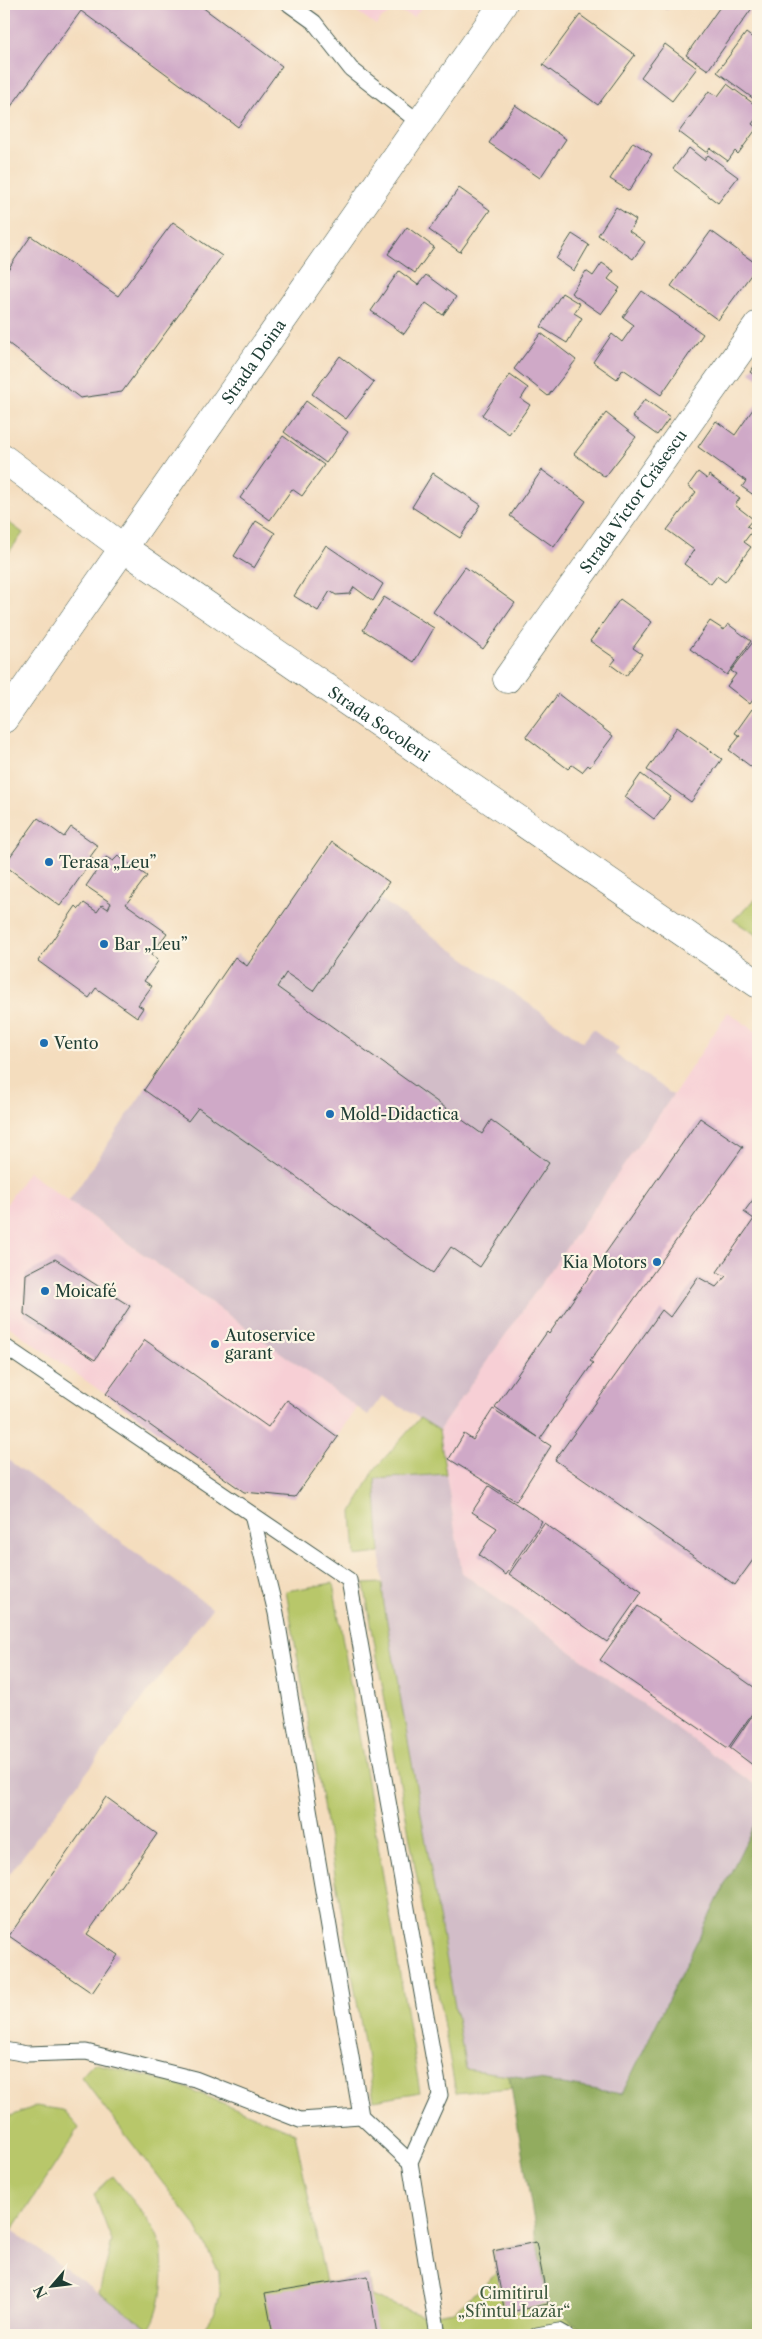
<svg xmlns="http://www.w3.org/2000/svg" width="762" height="2339" font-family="'Libre Caslon Text',serif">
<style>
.built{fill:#f7cfd5}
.industrial{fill:#d2bdc8}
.green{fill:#b8c76a;stroke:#6c824f}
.forest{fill:#92ac5e;stroke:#587449}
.building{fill:#cfa9c7}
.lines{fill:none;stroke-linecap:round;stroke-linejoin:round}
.lane-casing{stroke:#3f5549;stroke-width:17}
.street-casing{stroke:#3f5549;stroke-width:29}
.secondary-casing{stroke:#3f5549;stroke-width:29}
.lane{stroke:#fff;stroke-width:15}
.street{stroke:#fff;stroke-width:28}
.secondary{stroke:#fff;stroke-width:28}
.poi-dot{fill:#1f6fb2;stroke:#fcf5e5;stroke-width:2}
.labels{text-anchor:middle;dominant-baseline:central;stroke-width:4.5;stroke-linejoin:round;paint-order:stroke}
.street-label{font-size:16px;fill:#1f3d34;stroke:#fcf5e5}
.poi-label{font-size:16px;fill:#1f3d34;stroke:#fcf5e5;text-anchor:start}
.park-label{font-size:16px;fill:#3e593f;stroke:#fcf5e5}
</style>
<rect width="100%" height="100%" fill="#fcf5e5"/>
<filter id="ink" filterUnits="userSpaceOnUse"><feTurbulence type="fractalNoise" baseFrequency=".02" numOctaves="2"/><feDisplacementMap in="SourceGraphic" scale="10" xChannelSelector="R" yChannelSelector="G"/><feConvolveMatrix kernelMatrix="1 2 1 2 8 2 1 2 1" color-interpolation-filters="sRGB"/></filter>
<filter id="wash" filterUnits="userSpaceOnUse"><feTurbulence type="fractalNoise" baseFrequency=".0096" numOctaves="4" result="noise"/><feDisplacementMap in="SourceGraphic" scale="20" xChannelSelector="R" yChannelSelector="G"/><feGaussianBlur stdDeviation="1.12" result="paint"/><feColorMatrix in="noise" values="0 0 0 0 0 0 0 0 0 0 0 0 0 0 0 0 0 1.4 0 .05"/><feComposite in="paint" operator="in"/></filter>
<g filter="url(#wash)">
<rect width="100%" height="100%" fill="#f4ddbe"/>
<g class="built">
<path d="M 346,4 L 424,4 L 414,17 L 404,13 L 392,12 L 382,18 L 376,25 Z"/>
<path d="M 728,1012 L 758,1033 L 758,1787 L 462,1573 L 439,1430 L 673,1095 Z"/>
<path d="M 28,1172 L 357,1407 L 295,1497 L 244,1492 L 4,1323 L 4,1208 Z"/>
</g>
<g class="industrial">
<path d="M 332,842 L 389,882 L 379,898 L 583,1042 L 593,1029 L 619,1049 L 615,1054 L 673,1095 L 439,1430 L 382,1396 L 368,1415 L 69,1201 L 237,954 L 249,962 Z"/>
<path d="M 4,1457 L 212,1608 L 4,1881 Z"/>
<path d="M 446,1474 L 462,1573 L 758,1787 L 758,1817 L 622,2094 L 466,2069 L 384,1605 L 375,1479 Z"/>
<path d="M 4,2225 L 99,2293 L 158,2335 L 4,2335 Z"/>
</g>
<g class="green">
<path d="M 4,519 L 23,533 L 4,559 Z"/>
<path d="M 758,897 L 758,936 L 733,920 Z"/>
<path d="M 420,1418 L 439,1430 L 446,1474 L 375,1479 L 380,1553 L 355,1556 L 352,1512 L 375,1469 Z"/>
<path d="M 333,1583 L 420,2092 L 374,2100 L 286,1591 Z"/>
<path d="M 382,1583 L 384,1605 L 466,2069 L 509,2075 L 511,2088 L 456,2093 L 364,1584 Z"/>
<path d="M 94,2063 L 172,2082 L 295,2133 L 326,2283 L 368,2276 L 371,2296 L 423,2316 L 454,2311 L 497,2273 L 493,2251 L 536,2242 L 548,2304 L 591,2335 L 199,2335 L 214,2314 L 220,2295 L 219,2272 L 195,2225 L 81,2077 Z"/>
<path d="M 36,2106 L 63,2110 L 79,2128 L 12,2231 L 4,2225 L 4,2119 Z"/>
<path d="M 113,2176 C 124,2190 151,2221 157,2235 C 167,2259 164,2309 149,2329 L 99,2293 L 112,2241 L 94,2194 Z"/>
</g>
<path class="forest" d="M 758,1817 L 758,2335 L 591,2335 L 548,2304 L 509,2075 L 622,2094 Z"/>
<g id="blocks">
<g class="building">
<path d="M 4,4 L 198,4 L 282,66 L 238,127 L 81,11 L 4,116 Z"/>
<path d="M 659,4 L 672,4 L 667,10 Z"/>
<path d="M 722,4 L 755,4 L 708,70 L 686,55 Z"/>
<path d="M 580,15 L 635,55 L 598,105 L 543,65 Z"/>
<path d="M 746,33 L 758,42 L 758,102 L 717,72 Z"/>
<path d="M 665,44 L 697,68 L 672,101 L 641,77 Z"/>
<path d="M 727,84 L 758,107 L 758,116 L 752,124 L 757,128 L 738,154 L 735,151 L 728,161 L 710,148 L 707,153 L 679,132 L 709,91 L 718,96 Z"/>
<path d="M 515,105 L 566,139 L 540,178 L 489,143 Z"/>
<path d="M 633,142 L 652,154 L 629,191 L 610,179 Z"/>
<path d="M 689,148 L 704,160 L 708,155 L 738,177 L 718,203 L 673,169 Z"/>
<path d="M 459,188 L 490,210 L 460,252 L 429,230 Z"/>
<path d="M 616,207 L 636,220 L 629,231 L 645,242 L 633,259 L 598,235 Z"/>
<path d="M 173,222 L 222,256 L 122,392 L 80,398 L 4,340 L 4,275 L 31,236 L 118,296 Z"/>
<path d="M 407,227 L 434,247 L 415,273 L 388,254 Z"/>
<path d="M 711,231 L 758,265 L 718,320 L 671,286 Z"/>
<path d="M 572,234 L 589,245 L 574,271 L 556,259 Z"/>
<path d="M 602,263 L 614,271 L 608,279 L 620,288 L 601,314 L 571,293 L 586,271 L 593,276 Z"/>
<path d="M 399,271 L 418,285 L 426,275 L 456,297 L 443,315 L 426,303 L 404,334 L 371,311 Z"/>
<path d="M 642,291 L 703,334 L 661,395 L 623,369 L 617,379 L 593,362 L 612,334 L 622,342 L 634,325 L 623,317 Z"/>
<path d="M 562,293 L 580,304 L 574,313 L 582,318 L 567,343 L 541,327 Z"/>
<path d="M 541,333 L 576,360 L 548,396 L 514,369 Z"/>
<path d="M 340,356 L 374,382 L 346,419 L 312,394 Z"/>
<path d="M 758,361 L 758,378 L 750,372 Z"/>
<path d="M 510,375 L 528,388 L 521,399 L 530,405 L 509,434 L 482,415 Z"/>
<path d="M 645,399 L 670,417 L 657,435 L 632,417 Z"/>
<path d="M 306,401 L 348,432 L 326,463 L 284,432 Z"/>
<path d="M 758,402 L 758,498 L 742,487 L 746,481 L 698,447 L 716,421 L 735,435 Z"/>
<path d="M 606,413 L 636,437 L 605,477 L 574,454 Z"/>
<path d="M 283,436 L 324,465 L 302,496 L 292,489 L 270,520 L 240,498 Z"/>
<path d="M 542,470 L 586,501 L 554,547 L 510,516 Z"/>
<path d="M 698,472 L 707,479 L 709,475 L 740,498 L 735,505 L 753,519 L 747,526 L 753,530 L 744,542 L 751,547 L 725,582 L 717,576 L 711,584 L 684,564 L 694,550 L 667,530 L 696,492 L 688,486 Z"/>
<path d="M 433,473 L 481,505 L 460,538 L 412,507 Z"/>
<path d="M 256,521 L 275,533 L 254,568 L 234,556 Z"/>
<path d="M 326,545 L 383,584 L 373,601 L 354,587 L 350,594 L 336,595 L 330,591 L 318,611 L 294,596 Z"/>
<path d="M 465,567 L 515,603 L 483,649 L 433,612 Z"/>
<path d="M 384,597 L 434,628 L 414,662 L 363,630 Z"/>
<path d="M 620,599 L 652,622 L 633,648 L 642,654 L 626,676 L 611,665 L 616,659 L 590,641 Z"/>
<path d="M 710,621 L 724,630 L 728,624 L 751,641 L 727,675 L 690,649 Z"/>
<path d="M 756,638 L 758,639 L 758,693 L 750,704 L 727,686 L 736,674 L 731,671 Z"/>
<path d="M 558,694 L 613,736 L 590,767 L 588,765 L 582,772 L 572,765 L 568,769 L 526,737 Z"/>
<path d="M 752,709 L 757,713 L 758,711 L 758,772 L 729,750 L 740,736 L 735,733 Z"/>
<path d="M 677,727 L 722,759 L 691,802 L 647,770 Z"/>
<path d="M 641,774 L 671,797 L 654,819 L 625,797 Z"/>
<path d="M 38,818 L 64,837 L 71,827 L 98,846 L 90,857 L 93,859 L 60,906 L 4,865 Z"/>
<path d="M 332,842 L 389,882 L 313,991 L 286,973 L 277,987 L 482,1134 L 491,1120 L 549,1163 L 480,1267 L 451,1247 L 433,1273 L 198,1108 L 188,1121 L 144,1090 L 235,957 L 247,966 Z"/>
<path d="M 118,856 L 147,876 L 126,904 L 167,933 L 151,955 L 159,960 L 144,981 L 152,986 L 138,1005 L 143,1008 L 137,1017 L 96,988 L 89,998 L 38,961 L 76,906 L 79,909 L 84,903 L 97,912 L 102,905 L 108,909 L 111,903 L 86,886 L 106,857 L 113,861 Z"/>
<path d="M 700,1118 L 743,1147 L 590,1361 L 593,1363 L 540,1439 L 551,1446 L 516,1501 L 449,1459 L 464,1434 L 473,1440 L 493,1409 L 538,1437 L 495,1407 L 547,1332 L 549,1334 Z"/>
<path d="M 758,1193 L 758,1553 L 735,1585 L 555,1460 L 662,1310 L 670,1317 L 698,1277 L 716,1287 L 726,1276 L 717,1272 L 754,1219 L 744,1212 Z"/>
<path d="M 55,1259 L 130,1306 L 95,1360 L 24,1314 L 26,1274 Z"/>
<path d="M 145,1340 L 268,1427 L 287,1400 L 338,1437 L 295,1497 L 244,1492 L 106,1394 Z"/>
<path d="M 489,1486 L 542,1521 L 506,1575 L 479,1555 L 497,1528 L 472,1512 Z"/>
<path d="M 544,1523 L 642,1592 L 607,1642 L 509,1574 Z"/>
<path d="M 638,1606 L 758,1690 L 758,1705 L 728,1748 L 600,1660 Z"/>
<path d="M 758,1707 L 758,1769 L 730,1748 Z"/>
<path d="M 106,1797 L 157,1834 L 87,1934 L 118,1955 L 92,1993 L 9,1936 Z"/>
<path d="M 536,2242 L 548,2304 L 505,2313 L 493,2251 Z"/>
<path d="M 368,2276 L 377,2335 L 273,2335 L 265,2293 Z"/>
</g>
</g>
</g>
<g filter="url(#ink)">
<use href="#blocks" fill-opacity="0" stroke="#3f5549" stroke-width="1"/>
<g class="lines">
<defs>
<g id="lane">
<path d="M 289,4 L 314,22 L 351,69 L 420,123"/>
<path d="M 4,1346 L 349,1580 L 440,2095 L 410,2162 L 438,2335"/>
<path d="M 252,1515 L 276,1613 L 361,2116 L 410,2162"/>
<path d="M 4,2050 L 27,2054 L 86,2052 L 195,2079 L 300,2120 L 361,2116"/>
<path d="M 537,2335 L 559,2331 L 566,2335"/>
</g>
<g id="street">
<path id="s1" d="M 122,547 L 758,984"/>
<path id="s2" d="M 507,679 L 758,325"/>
</g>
<g id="secondary">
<path d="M 4,459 L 122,547"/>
<path id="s3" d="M 4,719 L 503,4"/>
</g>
</defs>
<use href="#lane" class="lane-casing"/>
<use href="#street" class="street-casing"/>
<use href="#secondary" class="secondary-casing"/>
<use href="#lane" class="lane"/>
<use href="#street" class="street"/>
<use href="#secondary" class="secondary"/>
</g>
</g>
<g class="poi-dot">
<circle cx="49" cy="862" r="5"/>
<circle cx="104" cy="944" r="5"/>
<circle cx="44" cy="1043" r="5"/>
<circle cx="330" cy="1114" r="5"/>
<circle cx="657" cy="1262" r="5"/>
<circle cx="45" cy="1291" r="5"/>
<circle cx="215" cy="1344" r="5"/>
</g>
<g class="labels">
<g class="street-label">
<text stroke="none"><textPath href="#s3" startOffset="436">Strada Doina</textPath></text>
<text stroke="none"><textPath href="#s2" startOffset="218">Strada Victor Crăsescu</textPath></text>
<text stroke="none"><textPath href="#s1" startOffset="312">Strada Socoleni</textPath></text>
</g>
<g class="poi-label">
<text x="59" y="862">Terasa „Leu”</text>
<text x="114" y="944">Bar „Leu”</text>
<text x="54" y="1043">Vento</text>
<text x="340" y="1114">Mold-Didactica</text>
<text x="647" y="1262" text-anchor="end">Kia Motors</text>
<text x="55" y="1291">Moicafé</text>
<text x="225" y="1335">Autoservice<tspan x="225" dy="18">garant</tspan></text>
</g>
<g class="park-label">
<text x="514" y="2293">Cimitirul<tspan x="514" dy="18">„Sfîntul Lazăr“</tspan></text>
</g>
</g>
<rect width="762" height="2339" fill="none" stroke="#fcf5e5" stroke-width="20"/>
<g transform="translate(52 2286) rotate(242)" stroke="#fcf5e5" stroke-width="4" paint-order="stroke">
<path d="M0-4L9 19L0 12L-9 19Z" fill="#1f3d34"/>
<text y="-8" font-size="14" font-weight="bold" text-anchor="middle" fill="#1f3d34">N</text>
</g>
</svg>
